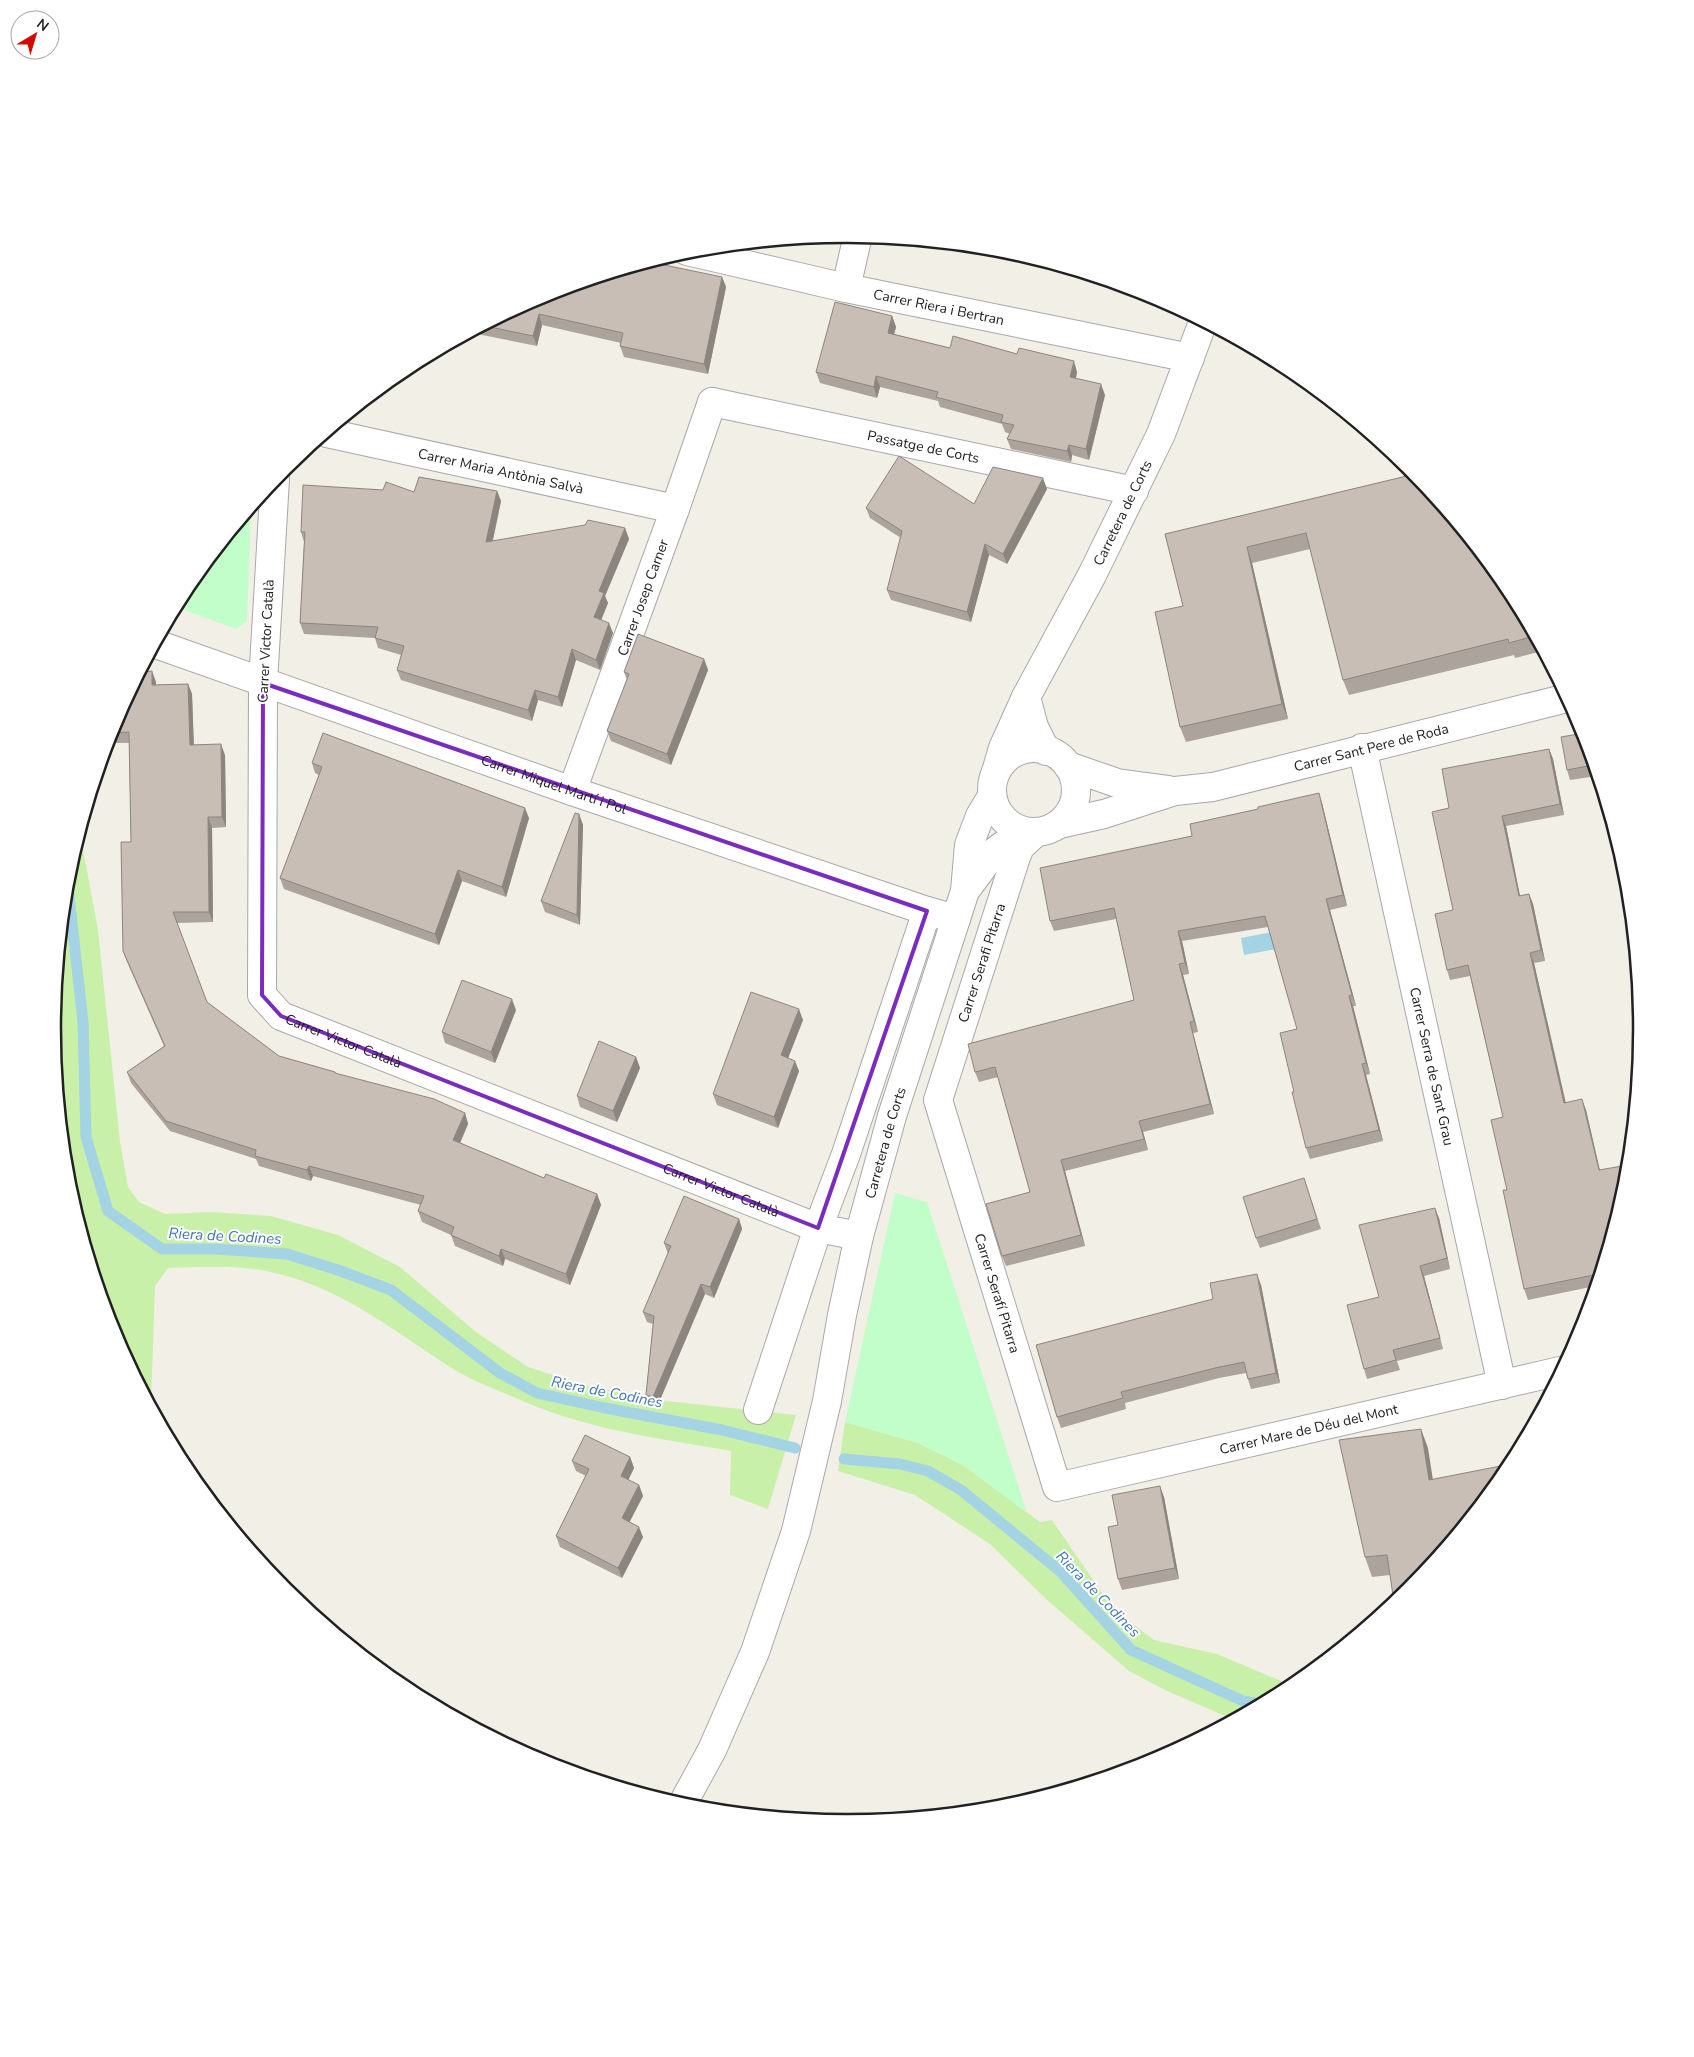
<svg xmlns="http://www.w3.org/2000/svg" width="1694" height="2057" font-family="'Nunito Sans',sans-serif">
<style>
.grass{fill:#c9f0a9}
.park{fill:#c2fec9}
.water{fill:#a4d3e3}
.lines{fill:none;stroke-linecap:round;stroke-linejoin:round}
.stream{stroke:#a4d3e3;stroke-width:11}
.pedestrian-casing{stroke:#a8a8a8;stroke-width:30}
.minor-casing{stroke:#a8a8a8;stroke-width:30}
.tertiary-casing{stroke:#a8a8a8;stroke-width:30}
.pedestrian{stroke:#fff;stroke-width:28}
.minor{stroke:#fff;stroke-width:28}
.tertiary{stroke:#fff;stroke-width:28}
.wall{fill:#aca39d}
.shaded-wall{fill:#8c857f}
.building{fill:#c8beb6;stroke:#8c857f}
.marked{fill:none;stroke:#7b2cbf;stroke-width:4;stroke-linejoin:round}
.labels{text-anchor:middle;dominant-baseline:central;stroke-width:4;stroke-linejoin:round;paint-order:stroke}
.street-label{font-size:14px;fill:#212121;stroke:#fff}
.water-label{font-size:15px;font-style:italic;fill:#4075b3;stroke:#fff}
.rim{fill:none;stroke:#212121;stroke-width:2.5}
</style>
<rect width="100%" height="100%" fill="#f2efe7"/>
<g class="grass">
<path d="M 80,833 L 98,930 L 120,1142 L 128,1187 L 139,1202 L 165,1214 L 210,1212 L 271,1216 L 338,1235 L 400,1267 L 476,1332 L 528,1367 L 585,1385 L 657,1400 L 796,1415 L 768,1509 L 730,1495 L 731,1451 C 663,1439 590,1430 525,1402 C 503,1392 469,1380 450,1367 C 391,1329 338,1285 266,1271 C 234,1265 201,1267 168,1268 L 155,1286 L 151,1403 L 113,1332 L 68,1183 L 53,1029 L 68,873 Z"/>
<path d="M 845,1422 L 918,1443 L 963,1465 L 1040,1522 L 1052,1520 L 1113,1609 L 1154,1640 L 1217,1654 L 1293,1686 L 1232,1719 L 1167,1691 L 1129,1671 L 1046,1599 L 990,1544 L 915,1495 L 838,1471 Z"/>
</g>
<g class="park">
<path d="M 251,509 L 247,621 L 236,629 L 176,607 L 187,587 Z"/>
<path d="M 895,1193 L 927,1202 L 1027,1513 L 963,1465 L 918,1443 L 845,1422 Z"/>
</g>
<path class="water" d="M 1287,929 L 1292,946 L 1244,955 L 1241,938 Z"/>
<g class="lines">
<g class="stream">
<path d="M 67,878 L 83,1022 L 86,1137 L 108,1211 L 162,1249 L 216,1249 L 287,1254 L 341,1271 L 391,1290 L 500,1373 L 537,1393 L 605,1408 L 722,1430 L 795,1448"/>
<path d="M 844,1459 L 900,1464 L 928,1471 L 961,1490 L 1061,1572 L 1131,1650 L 1243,1701 L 1260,1704"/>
</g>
<defs>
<g id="pedestrian">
<path id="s1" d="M 712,402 L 1134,491"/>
</g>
<g id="minor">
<path id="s2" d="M 687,251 L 846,288 L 1190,358"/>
<path d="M 846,288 L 858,235"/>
<path id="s3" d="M 327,433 L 675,509"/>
<path id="s4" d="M 275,479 L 263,683 L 262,995 L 281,1016 L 818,1228 L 859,1236"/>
<path id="s5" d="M 156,644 L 572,791 L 927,911 L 956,919"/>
<path d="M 1026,697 L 1034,727 L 1046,751"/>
<path id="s6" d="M 1362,748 L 1502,1385"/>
<path id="s7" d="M 996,772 L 1003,748 L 1026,697 L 1092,575 L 1161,434 L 1203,322"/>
<path id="s8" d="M 572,791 L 675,509 L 712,402"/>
<path id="s9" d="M 1036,832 L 1020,847 L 1016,857 L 938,1100 L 1057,1487 L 1560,1371"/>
<path d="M 758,1410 L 818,1228 L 846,1154 L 927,911"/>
</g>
<g id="tertiary">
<circle cx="1034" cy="790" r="42"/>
<path d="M 1068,766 L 1117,783 L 1169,790"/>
<path id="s10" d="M 1059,824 L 1104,814 L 1175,791 L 1213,787 L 1567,698"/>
<path d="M 965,891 L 994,852 L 1023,831"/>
<path id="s11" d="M 682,1805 L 712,1750 L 755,1652 L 796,1531 L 827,1401 L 842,1315 L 859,1236 L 892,1116 L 965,891 L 969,845 L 980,816 L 992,796"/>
</g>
</defs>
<use href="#pedestrian" class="pedestrian-casing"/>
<use href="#minor" class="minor-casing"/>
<use href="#tertiary" class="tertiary-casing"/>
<use href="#pedestrian" class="pedestrian"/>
<use href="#minor" class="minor"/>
<use href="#tertiary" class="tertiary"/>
</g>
<g class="wall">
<path d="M 722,277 L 726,287 L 708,374 L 624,357 L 620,346 L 621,343 L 542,325 L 537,346 L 472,333 L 543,294 Z"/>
<path d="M 892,316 L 896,327 L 894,334 L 950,348 L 1077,372 L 1076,378 L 1105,395 L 1089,460 L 1072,455 L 1071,462 L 1011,449 L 1007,439 L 1010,434 L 1005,432 L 1002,424 L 940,407 L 938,401 L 880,387 L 877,398 L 820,383 L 816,372 Z"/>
<path d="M 1415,474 L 1508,587 L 1542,651 L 1515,658 L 1514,655 L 1349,695 L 1343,680 L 1310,549 L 1252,563 L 1288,719 L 1186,742 L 1180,727 L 1183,606 L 1165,534 Z"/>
<path d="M 1047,489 L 1007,564 L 989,555 L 971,622 L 891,600 L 887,590 L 901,538 L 870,518 L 866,508 L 974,504 Z"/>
<path d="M 497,491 L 501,501 L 493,541 L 625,528 L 629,539 L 605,596 L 608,603 L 601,620 L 613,633 L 600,670 L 576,660 L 562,707 L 538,700 L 532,721 L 401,680 L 397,670 L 401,655 L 378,648 L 375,638 L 304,634 L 300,623 L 304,542 L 301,532 L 414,492 Z"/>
<path d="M 704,659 L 708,670 L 671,765 L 611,741 L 607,731 L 627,680 L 624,672 Z"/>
<path d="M 156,682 L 156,685 L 188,684 L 192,694 L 194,745 L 225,755 L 226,827 L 212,828 L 213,922 L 177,923 L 207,1002 L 279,1056 L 335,1072 L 336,1074 L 465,1113 L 468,1124 L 460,1143 L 544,1178 L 597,1194 L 601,1205 L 570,1285 L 505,1259 L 503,1266 L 455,1246 L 451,1235 L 422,1222 L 418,1211 L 421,1205 L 313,1176 L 311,1181 L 259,1166 L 256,1159 L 170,1131 L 131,1083 L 127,1072 L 164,1046 L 127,962 L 123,951 L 131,842 L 129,743 L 111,743 L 109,738 L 113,724 Z"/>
<path d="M 1584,733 L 1597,776 L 1570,780 L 1567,770 Z"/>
<path d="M 1549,749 L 1553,759 L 1564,815 L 1506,826 L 1520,896 L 1529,894 L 1533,904 L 1545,961 L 1534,963 L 1566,1103 L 1586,1110 L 1600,1170 L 1626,1184 L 1595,1286 L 1528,1300 L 1524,1289 L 1507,1190 L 1503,1117 L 1470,976 L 1450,980 L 1447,970 L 1453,910 L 1449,808 Z"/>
<path d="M 312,763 L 529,818 L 506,897 L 462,881 L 439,945 L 284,889 L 280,878 L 319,775 L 315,773 Z"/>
<path d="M 1322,803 L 1347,906 L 1330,910 L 1356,1006 L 1353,1006 L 1370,1074 L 1366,1075 L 1383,1141 L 1310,1159 L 1306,1148 L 1294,1092 L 1297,1029 L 1268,927 L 1182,941 L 1189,974 L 1183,975 L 1198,1032 L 1193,1033 L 1214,1114 L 1143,1132 L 1148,1150 L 1065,1171 L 1085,1246 L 1006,1266 L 1002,1256 L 1030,1192 L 998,1077 L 979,1082 L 975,1072 L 1134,1000 L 1116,919 L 1054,931 L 1050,921 L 1192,836 Z"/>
<path d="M 579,814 L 583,825 L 580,925 L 545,912 L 541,901 Z"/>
<path d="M 516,1010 L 495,1063 L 445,1043 L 442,1032 Z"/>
<path d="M 803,1020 L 788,1058 L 799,1071 L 778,1128 L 717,1105 L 713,1094 Z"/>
<path d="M 636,1057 L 640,1068 L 617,1122 L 580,1107 L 577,1096 Z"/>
<path d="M 1304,1178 L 1321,1229 L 1260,1248 L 1256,1238 Z"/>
<path d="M 1439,1218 L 1450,1269 L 1424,1276 L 1443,1349 L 1397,1361 L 1400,1370 L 1367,1379 L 1364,1369 L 1379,1297 Z"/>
<path d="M 739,1219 L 742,1229 L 714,1298 L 705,1294 L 657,1407 L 650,1406 L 646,1395 L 653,1324 L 647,1322 L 643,1312 L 668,1254 L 664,1243 Z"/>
<path d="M 1261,1285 L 1280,1383 L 1251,1389 L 1246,1373 L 1219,1378 L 1125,1403 L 1126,1409 L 1061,1428 L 1057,1417 L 1213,1299 Z"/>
<path d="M 1428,1448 L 1390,1575 L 1372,1577 L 1365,1557 Z"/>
<path d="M 630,1457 L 634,1468 L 628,1480 L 639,1485 L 643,1496 L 629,1522 L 643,1537 L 622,1578 L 560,1547 L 556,1536 L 586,1476 L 576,1471 L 572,1461 Z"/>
<path d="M 1164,1497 L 1179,1579 L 1122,1590 L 1118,1579 L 1118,1525 Z"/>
</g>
<g class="shaded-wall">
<path d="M 722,277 L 726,287 L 708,374 L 704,364 Z"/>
<path d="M 539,314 L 542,325 L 537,346 L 533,336 Z"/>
<path d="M 892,316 L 896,327 L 892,343 L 888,333 Z"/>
<path d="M 1074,361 L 1077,372 L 1074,387 L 1070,377 Z"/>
<path d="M 876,376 L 880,387 L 877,398 L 874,387 Z"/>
<path d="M 1101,384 L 1105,395 L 1089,460 L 1086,449 Z"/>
<path d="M 1069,445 L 1072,455 L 1071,462 L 1067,451 Z"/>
<path d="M 1043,478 L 1047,489 L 1007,564 L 1003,554 Z"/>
<path d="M 497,491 L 501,501 L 490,552 L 486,542 Z"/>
<path d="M 625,528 L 629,539 L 605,596 L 608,603 L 598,628 L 594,617 L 599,591 Z"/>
<path d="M 985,544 L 989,555 L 971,622 L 967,612 Z"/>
<path d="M 1247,547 L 1252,563 L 1288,719 L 1282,704 Z"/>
<path d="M 609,623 L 613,633 L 600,670 L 596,660 Z"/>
<path d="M 572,649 L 576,660 L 562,707 L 558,697 Z"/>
<path d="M 704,659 L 708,670 L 671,765 L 667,754 Z"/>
<path d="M 152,671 L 156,682 L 156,696 L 152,685 Z"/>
<path d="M 188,684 L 192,694 L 194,755 L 190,745 Z"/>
<path d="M 535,690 L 538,700 L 532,721 L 528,710 Z"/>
<path d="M 221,744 L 225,755 L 226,827 L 222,817 Z"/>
<path d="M 1549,749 L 1553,759 L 1564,815 L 1560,804 Z"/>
<path d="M 1319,793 L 1322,803 L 1347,906 L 1343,895 Z"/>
<path d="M 525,808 L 529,818 L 506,897 L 502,887 Z"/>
<path d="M 579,814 L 583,825 L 580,925 L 577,915 Z"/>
<path d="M 1502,816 L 1506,826 L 1522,906 L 1519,896 Z"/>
<path d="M 208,817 L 212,828 L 213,922 L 209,912 Z"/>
<path d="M 458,870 L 462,881 L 439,945 L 435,934 Z"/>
<path d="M 1529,894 L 1533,904 L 1545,961 L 1541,950 Z"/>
<path d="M 1326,899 L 1330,910 L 1356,1006 L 1352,995 Z"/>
<path d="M 1178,931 L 1182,941 L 1189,974 L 1185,963 Z"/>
<path d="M 1530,953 L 1534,963 L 1568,1114 L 1564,1103 Z"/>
<path d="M 1179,964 L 1183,975 L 1198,1032 L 1194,1021 Z"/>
<path d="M 1349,996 L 1353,1006 L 1370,1074 L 1366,1063 Z"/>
<path d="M 512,999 L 516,1010 L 495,1063 L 491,1052 Z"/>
<path d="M 799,1009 L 803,1020 L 785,1066 L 781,1055 Z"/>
<path d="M 1190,1022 L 1193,1033 L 1214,1114 L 1210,1104 Z"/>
<path d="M 636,1057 L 640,1068 L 617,1122 L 613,1111 Z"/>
<path d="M 795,1061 L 799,1071 L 778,1128 L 774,1117 Z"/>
<path d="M 1362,1064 L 1366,1075 L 1383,1141 L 1379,1130 Z"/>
<path d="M 1582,1099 L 1586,1110 L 1602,1181 L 1599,1170 Z"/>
<path d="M 465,1113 L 468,1124 L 457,1150 L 453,1140 Z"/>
<path d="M 1139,1121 L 1143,1132 L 1148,1150 L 1144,1139 Z"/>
<path d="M 1061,1160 L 1065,1171 L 1085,1246 L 1081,1235 Z"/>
<path d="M 309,1166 L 313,1176 L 311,1181 L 307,1170 Z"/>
<path d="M 597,1194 L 601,1205 L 570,1285 L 566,1274 Z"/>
<path d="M 1435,1208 L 1439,1218 L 1450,1269 L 1447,1258 Z"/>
<path d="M 739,1219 L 742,1229 L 714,1298 L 710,1287 Z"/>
<path d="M 501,1249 L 505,1259 L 503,1266 L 499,1256 Z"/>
<path d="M 1420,1266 L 1424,1276 L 1443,1349 L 1440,1338 Z"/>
<path d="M 1257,1274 L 1261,1285 L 1280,1383 L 1276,1373 Z"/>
<path d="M 701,1284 L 705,1294 L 657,1407 L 653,1397 Z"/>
<path d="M 1421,1429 L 1428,1448 L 1436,1500 L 1429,1480 Z"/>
<path d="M 630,1457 L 634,1468 L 625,1487 L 621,1476 Z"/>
<path d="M 639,1485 L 643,1496 L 626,1529 L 622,1518 Z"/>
<path d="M 1160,1486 L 1164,1497 L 1179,1579 L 1175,1568 Z"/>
<path d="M 639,1527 L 643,1537 L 622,1578 L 618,1568 Z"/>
</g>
<g class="building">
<path d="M 650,262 L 722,277 L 704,364 L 620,346 L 623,333 L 539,314 L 533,336 L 485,326 L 543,294 Z"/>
<path d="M 835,302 L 892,316 L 888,333 L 950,348 L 953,336 L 1017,354 L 1019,348 L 1074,361 L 1070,377 L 1101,384 L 1086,449 L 1069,445 L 1067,451 L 1007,439 L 1014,425 L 1001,422 L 1003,415 L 936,397 L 938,392 L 876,376 L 874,387 L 816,372 Z"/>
<path d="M 899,456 L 974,504 L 993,467 L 1043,478 L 1003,554 L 985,544 L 967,612 L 887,590 L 902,531 L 866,508 Z"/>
<path d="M 1415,474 L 1508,587 L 1534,636 L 1509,643 L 1508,639 L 1343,680 L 1306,533 L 1247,547 L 1282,704 L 1180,727 L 1155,612 L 1183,606 L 1165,534 Z"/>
<path d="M 419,477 L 497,491 L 486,542 L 585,525 L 588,520 L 625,528 L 599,591 L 604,593 L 594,617 L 609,623 L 596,660 L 572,649 L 558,697 L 535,690 L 528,710 L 397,670 L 404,646 L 375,638 L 378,627 L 300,623 L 305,532 L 301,532 L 303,485 L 383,490 L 386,482 L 414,492 Z"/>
<path d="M 638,634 L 704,659 L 667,754 L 607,731 L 629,674 L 624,672 Z"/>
<path d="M 152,671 L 152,685 L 188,684 L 190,745 L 221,744 L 222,817 L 208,817 L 209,912 L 173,912 L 207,1002 L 279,1056 L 335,1072 L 335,1073 L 434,1099 L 465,1113 L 453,1140 L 544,1178 L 546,1174 L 597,1194 L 566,1274 L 501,1249 L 499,1256 L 451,1235 L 454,1227 L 418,1211 L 424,1196 L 309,1166 L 307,1170 L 255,1156 L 256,1150 L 166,1121 L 127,1072 L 165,1046 L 123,951 L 121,842 L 131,842 L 129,732 L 111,733 L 113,724 L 141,672 Z"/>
<path d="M 323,733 L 525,808 L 502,887 L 458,870 L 435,934 L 280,878 L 322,767 L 312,763 Z"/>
<path d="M 1584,733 L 1593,765 L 1567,770 L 1561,737 Z"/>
<path d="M 1549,749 L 1560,804 L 1502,816 L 1519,896 L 1529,894 L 1541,950 L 1530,953 L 1564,1103 L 1582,1099 L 1599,1170 L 1628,1165 L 1626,1184 L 1599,1274 L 1524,1289 L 1503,1190 L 1507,1190 L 1491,1120 L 1503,1117 L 1468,965 L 1447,970 L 1435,914 L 1453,910 L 1432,812 L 1449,808 L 1442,769 Z"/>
<path d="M 1319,793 L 1343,895 L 1326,899 L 1352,995 L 1349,996 L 1366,1063 L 1362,1064 L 1379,1130 L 1306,1148 L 1292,1092 L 1294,1092 L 1280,1033 L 1297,1029 L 1265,916 L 1178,931 L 1185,963 L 1179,964 L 1194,1021 L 1190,1022 L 1210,1104 L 1139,1121 L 1144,1139 L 1061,1160 L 1081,1235 L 1002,1256 L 986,1204 L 1030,1192 L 995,1067 L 975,1072 L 968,1044 L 1134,1000 L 1114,908 L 1050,921 L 1040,868 L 1192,836 L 1190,824 L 1258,809 L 1258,807 Z"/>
<path d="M 575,813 L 579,814 L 577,915 L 541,901 Z"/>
<path d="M 462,980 L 512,999 L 491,1052 L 442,1032 Z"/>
<path d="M 751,992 L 799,1009 L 781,1055 L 795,1061 L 774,1117 L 713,1094 Z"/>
<path d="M 599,1041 L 636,1057 L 613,1111 L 577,1096 Z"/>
<path d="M 1304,1178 L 1317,1219 L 1256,1238 L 1243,1197 Z"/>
<path d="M 684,1196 L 739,1219 L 710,1287 L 701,1284 L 653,1397 L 646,1395 L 654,1316 L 643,1312 L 671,1246 L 664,1243 Z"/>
<path d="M 1435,1208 L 1447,1258 L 1420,1266 L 1440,1338 L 1393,1350 L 1396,1360 L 1364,1369 L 1347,1305 L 1379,1297 L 1359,1225 Z"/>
<path d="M 1257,1274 L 1276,1373 L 1248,1379 L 1244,1362 L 1215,1368 L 1121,1392 L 1123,1398 L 1057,1417 L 1036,1345 L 1213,1299 L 1210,1283 Z"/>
<path d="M 1421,1429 L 1429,1480 L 1511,1464 L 1507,1470 L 1409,1590 L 1394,1602 L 1387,1555 L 1365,1557 L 1339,1440 Z"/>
<path d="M 585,1435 L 630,1457 L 621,1476 L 639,1485 L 622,1518 L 639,1527 L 618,1568 L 556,1536 L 589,1469 L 572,1461 Z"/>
<path d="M 1160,1486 L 1175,1568 L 1118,1579 L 1108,1527 L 1118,1525 L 1112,1495 Z"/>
</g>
<path class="marked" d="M 263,683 L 927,911 L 818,1228 L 281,1016 L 262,995 Z"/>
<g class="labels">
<g class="street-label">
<text stroke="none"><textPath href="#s2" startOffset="258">Carrer Riera i Bertran</textPath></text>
<text stroke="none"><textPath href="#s1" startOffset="216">Passatge de Corts</textPath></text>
<text stroke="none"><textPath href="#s3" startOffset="178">Carrer Maria Antònia Salvà</textPath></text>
<text stroke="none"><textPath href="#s7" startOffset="289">Carretera de Corts</textPath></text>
<text stroke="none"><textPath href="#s8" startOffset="206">Carrer Josep Carner</textPath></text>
<text transform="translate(266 641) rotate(-87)">Carrer Victor Català</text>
<text stroke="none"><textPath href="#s10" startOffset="322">Carrer Sant Pere de Roda</textPath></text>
<text stroke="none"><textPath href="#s5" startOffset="422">Carrer Miquel Martí i Pol</textPath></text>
<text transform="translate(982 963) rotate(-72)">Carrer Serafi Pitarra</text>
<text stroke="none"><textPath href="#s4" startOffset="612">Carrer Victor Català</textPath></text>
<text stroke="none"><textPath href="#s6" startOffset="326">Carrer Serra de Sant Grau</textPath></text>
<text stroke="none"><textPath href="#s11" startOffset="696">Carretera de Corts</textPath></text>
<text stroke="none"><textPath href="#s4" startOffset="1018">Carrer Victor Català</textPath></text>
<text stroke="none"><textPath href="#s9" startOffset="490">Carrer Serafí Pitarra</textPath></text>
<text stroke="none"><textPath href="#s9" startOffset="951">Carrer Mare de Déu del Mont</textPath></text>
</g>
<g class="water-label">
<text transform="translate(225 1236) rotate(3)">Riera de Codines</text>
<text transform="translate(607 1392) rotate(11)">Riera de Codines</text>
<text transform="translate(1098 1594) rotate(46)">Riera de Codines</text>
</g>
</g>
<path d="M0 0H1694V2057H0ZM846 243H848A785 785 0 0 1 1633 1028V1029A785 785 0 0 1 848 1814H846A785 785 0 0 1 61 1029V1028A785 785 0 0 1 846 243Z" fill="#fff" fill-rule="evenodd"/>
<path class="rim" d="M846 243H848A785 785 0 0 1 1633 1028V1029A785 785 0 0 1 848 1814H846A785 785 0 0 1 61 1029V1028A785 785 0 0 1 846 243Z"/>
<g transform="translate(35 35) rotate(38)"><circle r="24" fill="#ffffff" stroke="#a6a6a6"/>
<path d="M0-4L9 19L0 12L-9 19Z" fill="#d30800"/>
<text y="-8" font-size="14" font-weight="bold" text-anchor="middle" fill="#212121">N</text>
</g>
</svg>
